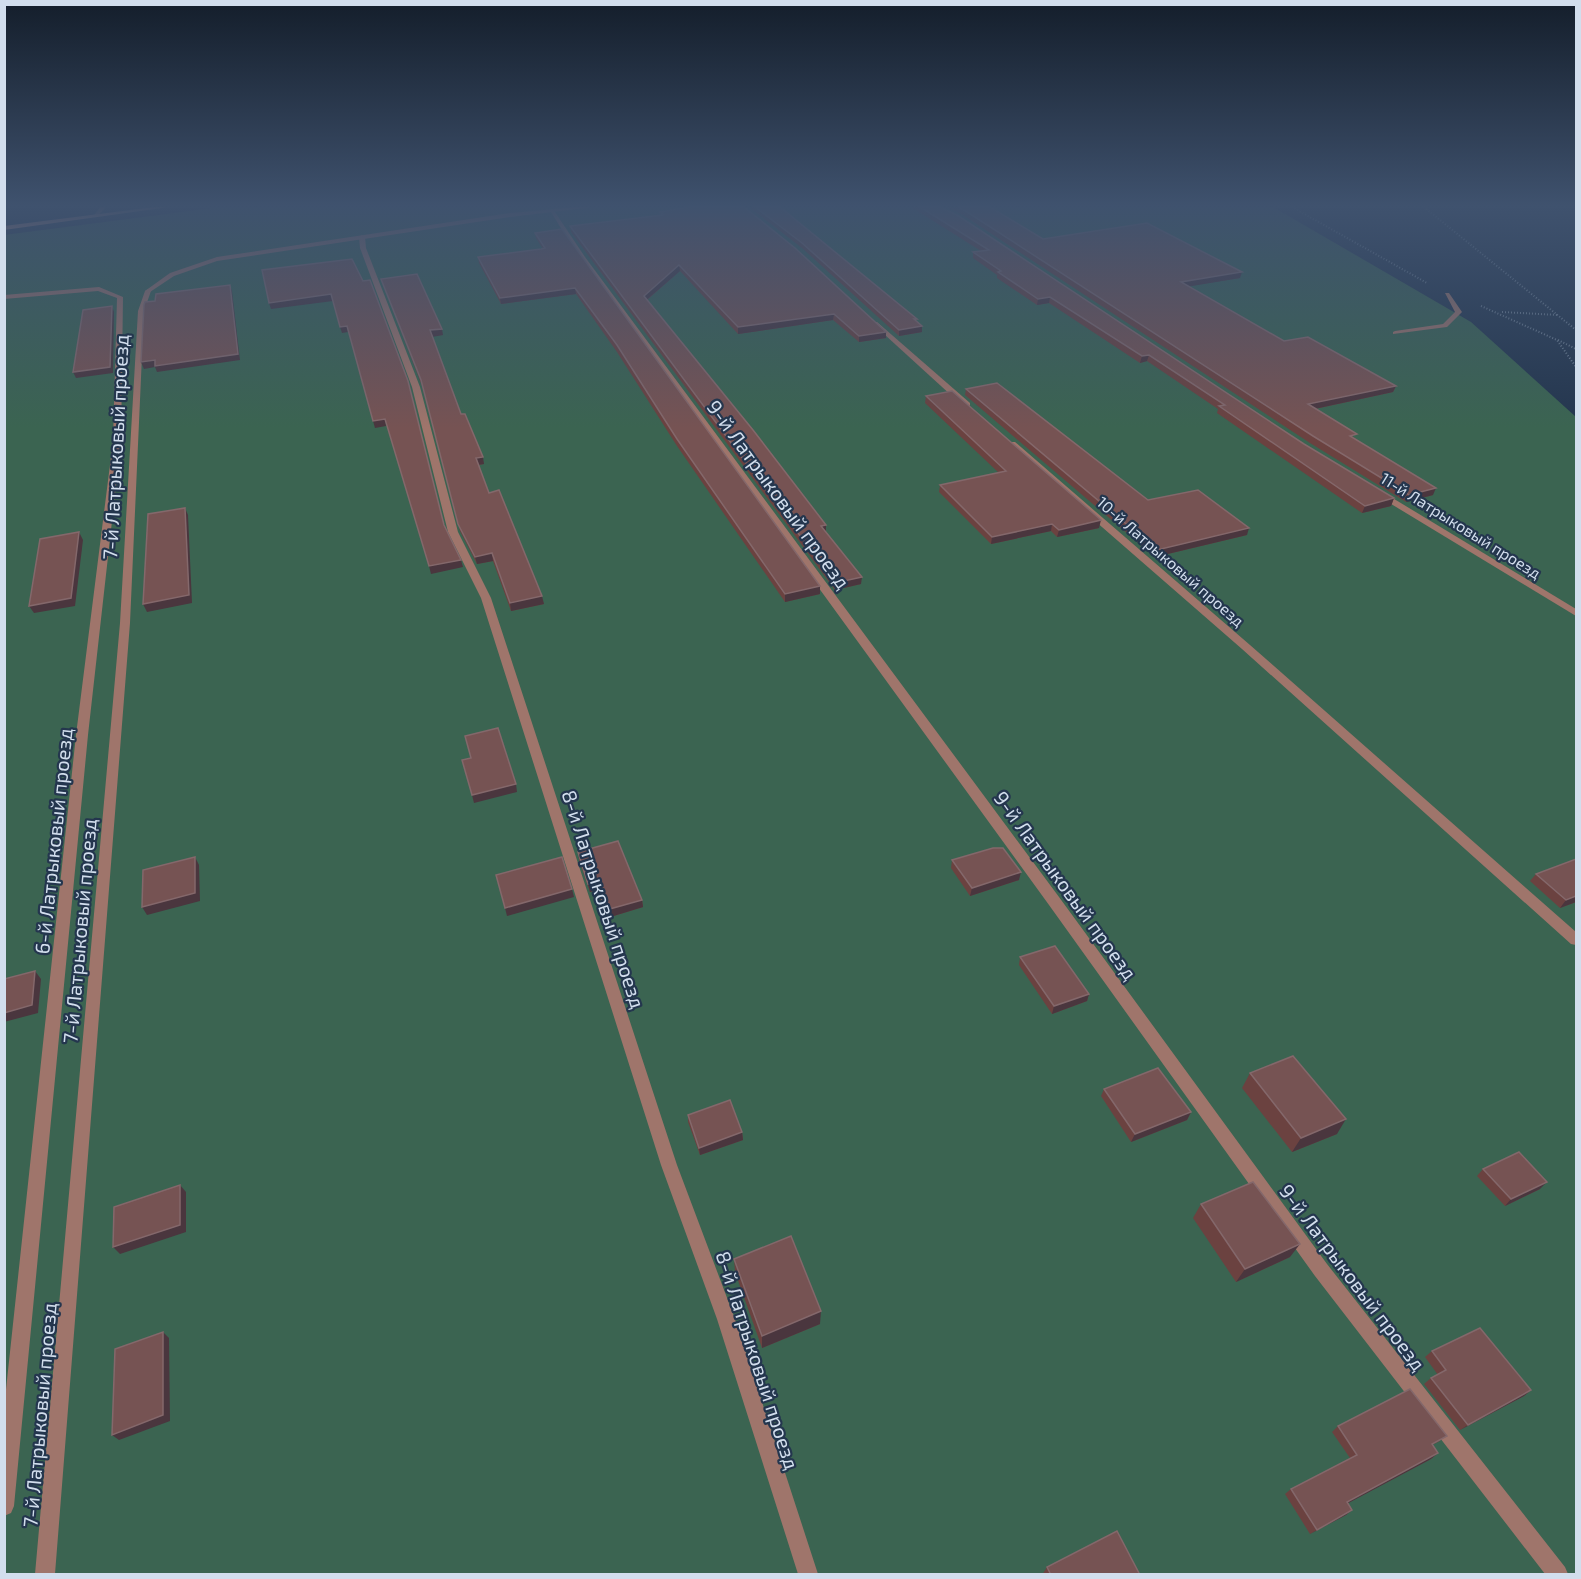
<svg xmlns="http://www.w3.org/2000/svg" width="1581" height="1579" font-family="'Exo 2',sans-serif">
<style>
.green{fill:#3b6451}
.lines{fill:none;stroke-linecap:round;stroke-linejoin:round}
.path{stroke:#708094;stroke-width:2;stroke-dasharray:1 2;stroke-linecap:butt}
.service{fill:#9f756b;fill-rule:evenodd}
.minor{fill:#9f756b;fill-rule:evenodd}
.secondary{fill:#db9789;fill-rule:evenodd}
.wall{fill:#6b4240}
.shaded-wall{fill:#4a363e}
.building{fill:#765353;stroke:#84686b;stroke-width:1.5}
.labels{text-anchor:middle;dominant-baseline:central;stroke-width:4.5;stroke-linejoin:round;paint-order:stroke}
.far-street-label{font-size:16px;fill:#d2deed;stroke:#24364e}
.street-label{font-size:20px;fill:#d2deed;stroke:#24364e}
</style>
<rect width="100%" height="100%" fill="#24364e"/>
<path class="green" d="M 220,207 L 1273,207 L 1471,322 L 1576,417 L 1576,1574 L 5,1574 L 4,235 Z"/>
<g class="lines">
<g class="path">
<path d="M 1292,207 L 1427,283"/>
<path d="M 1424,207 L 1576,330"/>
<path d="M 1481,306 L 1557,340 L 1576,367"/>
<path d="M 1502,312 L 1558,315"/>
<path d="M 1558,340 L 1576,349"/>
</g>
<g class="service">
<path d="M 100,207 L 106,207 L 97,217 L 93,217 Z"/>
<path d="M 551,212 L 555,212 L 585,257 L 1059,897 L 1327,1264 L 1565,1567 L 1568,1574 L 1545,1574 L 1315,1276 L 1049,905 L 580,259 Z"/>
<path d="M 362,235 L 365,237 L 366,248 L 420,387 L 458,532 L 491,598 L 677,1165 L 735,1319 L 818,1574 L 798,1574 L 717,1319 L 661,1165 L 481,598 L 448,532 L 412,387 L 360,248 L 359,237 Z"/>
<path d="M 99,287 L 123,297 L 121,441 L 88,735 L 14,1506 L 11,1513 L 4,1516 L 4,1408 L 76,735 L 113,441 L 117,298 L 98,291 L 4,299 L 4,295 Z"/>
<path d="M 148,289 L 151,291 L 144,311 L 130,623 L 55,1574 L 35,1574 L 120,623 L 138,311 L 145,291 Z"/>
<path d="M 1445,293 L 1449,293 L 1462,312 L 1447,327 L 1393,334 L 1393,332 L 1395,331 L 1443,324 L 1455,312 Z"/>
<path d="M 873,322 L 877,322 L 970,403 L 970,407 L 964,407 L 873,324 Z"/>
<path d="M 1009,442 L 1015,442 L 1250,645 L 1576,932 L 1576,945 L 1571,944 L 1242,649 L 1009,446 Z"/>
<path d="M 1376,488 L 1576,609 L 1576,616 L 1373,493 L 1373,489 Z"/>
</g>
<path class="minor" d="M 576,207 L 594,207 L 510,217 L 217,261 L 174,276 L 150,292 L 145,291 L 170,273 L 217,257 L 510,213 Z"/>
<path class="secondary" d="M 154,207 L 169,207 L 4,230 L 4,226 Z"/>
</g>
<g class="wall">
<path d="M 749,207 L 780,207 L 917,319 L 916,321 L 922,332 L 899,336 L 802,248 Z"/>
<path d="M 911,207 L 940,207 L 1304,444 L 1394,498 L 1391,506 L 1362,513 L 1217,413 L 1218,409 L 1147,361 L 1140,363 L 1049,303 L 1037,305 L 997,278 L 997,275 L 973,258 L 973,252 L 981,251 Z"/>
<path d="M 946,207 L 990,207 L 1043,239 L 1240,278 L 1189,286 L 1284,341 L 1396,386 L 1393,392 L 1315,409 L 1433,495 L 1406,502 L 1310,443 L 963,215 Z"/>
<path d="M 660,212 L 886,338 L 859,342 L 833,320 L 738,334 L 680,271 L 647,300 L 826,532 L 861,584 L 835,590 L 571,232 L 570,226 L 660,215 Z"/>
<path d="M 535,233 L 820,594 L 785,602 L 677,446 L 617,352 L 576,294 L 501,304 L 479,263 L 478,257 L 543,249 L 536,238 Z"/>
<path d="M 381,279 L 443,335 L 432,336 L 461,414 L 484,464 L 478,465 L 489,493 L 544,604 L 511,611 L 493,561 L 477,564 L 460,531 L 422,386 Z"/>
<path d="M 966,389 L 1148,500 L 1247,535 L 1155,557 L 965,395 Z"/>
<path d="M 926,396 L 1099,528 L 1057,537 L 1051,531 L 991,544 L 939,492 L 940,485 L 999,473 L 925,403 Z"/>
<path d="M 578,852 L 642,900 L 643,907 L 607,918 L 597,890 L 590,892 L 579,860 Z"/>
<path d="M 1576,859 L 1576,902 L 1560,908 L 1530,881 L 1536,874 Z"/>
<path d="M 952,860 L 1019,880 L 970,896 L 951,868 Z"/>
<path d="M 1020,957 L 1089,994 L 1087,1001 L 1052,1014 L 1019,965 Z"/>
<path d="M 1250,1073 L 1337,1134 L 1292,1152 L 1242,1088 Z"/>
<path d="M 1104,1089 L 1191,1112 L 1187,1120 L 1131,1142 L 1101,1096 Z"/>
<path d="M 688,1115 L 742,1132 L 743,1140 L 700,1155 L 688,1122 Z"/>
<path d="M 1483,1169 L 1540,1189 L 1505,1206 L 1477,1176 Z"/>
<path d="M 1201,1204 L 1290,1257 L 1236,1282 L 1193,1218 Z"/>
<path d="M 734,1259 L 820,1324 L 762,1348 L 735,1272 Z"/>
<path d="M 1432,1351 L 1531,1390 L 1524,1396 L 1460,1430 L 1424,1384 L 1431,1378 L 1438,1375 L 1425,1357 Z"/>
<path d="M 1338,1426 L 1440,1441 L 1432,1445 L 1438,1453 L 1431,1459 L 1348,1503 L 1352,1510 L 1346,1515 L 1310,1534 L 1285,1494 L 1291,1489 L 1350,1458 L 1332,1432 Z"/>
<path d="M 1047,1567 L 1140,1575 L 1042,1575 Z"/>
</g>
<g class="shaded-wall">
<path d="M 679,265 L 680,271 L 644,302 L 644,296 Z"/>
<path d="M 1242,272 L 1240,278 L 1180,288 L 1181,282 Z"/>
<path d="M 230,285 L 232,291 L 240,360 L 157,372 L 155,367 L 144,369 L 141,362 L 155,360 Z"/>
<path d="M 575,288 L 576,294 L 501,304 L 500,298 Z"/>
<path d="M 331,294 L 333,301 L 271,309 L 269,303 Z"/>
<path d="M 1050,297 L 1049,303 L 1037,305 L 1038,299 Z"/>
<path d="M 112,306 L 114,312 L 113,373 L 76,378 L 73,372 Z"/>
<path d="M 834,314 L 833,320 L 738,334 L 738,327 Z"/>
<path d="M 347,326 L 348,332 L 342,333 L 340,327 Z"/>
<path d="M 922,326 L 922,332 L 899,336 L 899,330 Z"/>
<path d="M 442,329 L 443,335 L 432,337 L 430,330 Z"/>
<path d="M 886,332 L 886,338 L 859,342 L 859,336 Z"/>
<path d="M 1149,355 L 1147,361 L 1140,363 L 1142,356 Z"/>
<path d="M 1396,386 L 1393,392 L 1305,411 L 1308,404 Z"/>
<path d="M 385,419 L 386,426 L 375,428 L 373,421 Z"/>
<path d="M 483,457 L 484,464 L 477,465 L 476,458 Z"/>
<path d="M 1436,488 L 1433,495 L 1406,502 L 1409,495 Z"/>
<path d="M 1394,498 L 1391,506 L 1362,513 L 1365,506 Z"/>
<path d="M 185,508 L 188,515 L 192,603 L 147,612 L 143,604 Z"/>
<path d="M 1101,520 L 1099,528 L 1057,537 L 1059,530 Z"/>
<path d="M 1052,524 L 1051,531 L 991,544 L 992,537 Z"/>
<path d="M 826,525 L 826,532 L 821,526 Z"/>
<path d="M 1249,528 L 1247,535 L 1155,557 L 1157,550 Z"/>
<path d="M 79,532 L 83,540 L 75,606 L 34,613 L 29,606 Z"/>
<path d="M 492,553 L 493,561 L 477,564 L 475,557 Z"/>
<path d="M 461,560 L 463,567 L 431,574 L 429,566 Z"/>
<path d="M 862,577 L 861,584 L 835,590 L 835,583 Z"/>
<path d="M 820,586 L 820,594 L 785,602 L 785,594 Z"/>
<path d="M 542,596 L 544,604 L 511,611 L 510,603 Z"/>
<path d="M 516,784 L 517,792 L 474,803 L 472,795 Z"/>
<path d="M 195,857 L 199,865 L 200,901 L 147,915 L 142,907 Z"/>
<path d="M 1021,872 L 1019,880 L 970,896 L 972,888 Z"/>
<path d="M 595,882 L 597,890 L 590,892 L 588,884 Z"/>
<path d="M 572,889 L 574,897 L 507,916 L 505,908 Z"/>
<path d="M 1576,896 L 1576,902 L 1560,908 L 1566,900 Z"/>
<path d="M 642,900 L 643,907 L 607,918 L 606,910 Z"/>
<path d="M 35,971 L 41,979 L 38,1013 L 4,1022 L 4,1013 Z"/>
<path d="M 1089,994 L 1087,1001 L 1052,1014 L 1054,1006 Z"/>
<path d="M 1191,1112 L 1187,1120 L 1131,1142 L 1135,1134 Z"/>
<path d="M 1346,1119 L 1337,1134 L 1292,1152 L 1301,1138 Z"/>
<path d="M 742,1132 L 743,1140 L 700,1155 L 699,1148 Z"/>
<path d="M 1547,1182 L 1540,1189 L 1505,1206 L 1511,1199 Z"/>
<path d="M 180,1185 L 186,1192 L 186,1232 L 120,1254 L 113,1247 Z"/>
<path d="M 1300,1244 L 1290,1257 L 1236,1282 L 1245,1269 Z"/>
<path d="M 821,1311 L 820,1324 L 762,1348 L 762,1336 Z"/>
<path d="M 163,1332 L 169,1338 L 170,1421 L 119,1440 L 112,1435 Z"/>
<path d="M 1531,1390 L 1524,1396 L 1460,1430 L 1468,1425 Z"/>
<path d="M 1438,1453 L 1431,1459 L 1341,1507 L 1347,1502 Z"/>
<path d="M 1352,1510 L 1346,1515 L 1310,1534 Z"/>
</g>
<g class="building">
<path d="M 690,207 L 744,207 L 795,248 L 886,332 L 859,336 L 834,314 L 738,327 L 679,265 L 644,296 L 753,430 L 826,525 L 821,526 L 862,577 L 835,583 L 570,226 L 663,215 L 660,212 Z"/>
<path d="M 755,207 L 780,207 L 917,319 L 914,319 L 922,326 L 899,330 L 802,243 Z"/>
<path d="M 920,207 L 940,207 L 957,215 L 1304,444 L 1394,498 L 1365,506 L 1219,406 L 1225,405 L 1149,355 L 1142,356 L 1050,297 L 1038,299 L 998,272 L 1001,271 L 973,252 L 989,250 Z"/>
<path d="M 958,207 L 990,207 L 1043,239 L 1147,223 L 1242,272 L 1181,282 L 1284,341 L 1308,337 L 1396,386 L 1308,404 L 1357,434 L 1350,436 L 1436,488 L 1409,495 L 1313,436 L 964,210 Z"/>
<path d="M 562,229 L 820,586 L 785,594 L 677,439 L 617,345 L 575,288 L 500,298 L 478,257 L 541,249 L 545,248 L 535,233 Z"/>
<path d="M 352,259 L 363,281 L 370,280 L 408,381 L 444,525 L 461,560 L 429,566 L 385,419 L 373,421 L 347,326 L 340,327 L 331,294 L 269,303 L 262,270 Z"/>
<path d="M 417,274 L 442,329 L 430,330 L 461,414 L 465,414 L 483,457 L 476,458 L 489,493 L 499,490 L 542,596 L 510,603 L 492,553 L 475,557 L 458,524 L 421,380 L 381,279 Z"/>
<path d="M 230,285 L 238,354 L 155,366 L 155,360 L 141,362 L 144,305 L 145,302 L 155,301 L 156,294 Z"/>
<path d="M 112,306 L 110,367 L 73,372 L 83,310 Z"/>
<path d="M 997,383 L 1148,500 L 1198,490 L 1249,528 L 1157,550 L 966,389 Z"/>
<path d="M 952,391 L 1101,520 L 1059,530 L 1052,524 L 992,537 L 940,485 L 1006,471 L 926,396 Z"/>
<path d="M 185,508 L 189,595 L 143,604 L 148,514 Z"/>
<path d="M 79,532 L 71,598 L 29,606 L 40,539 Z"/>
<path d="M 498,728 L 516,784 L 472,795 L 462,760 L 471,758 L 465,736 Z"/>
<path d="M 618,841 L 642,900 L 606,910 L 595,882 L 588,884 L 578,852 Z"/>
<path d="M 993,848 L 1003,848 L 1021,872 L 972,888 L 952,860 Z"/>
<path d="M 195,857 L 195,893 L 142,907 L 143,870 Z"/>
<path d="M 562,857 L 572,889 L 505,908 L 496,875 Z"/>
<path d="M 1576,859 L 1576,896 L 1566,900 L 1536,874 Z"/>
<path d="M 1055,946 L 1089,994 L 1054,1006 L 1020,957 Z"/>
<path d="M 35,971 L 32,1005 L 4,1013 L 4,979 Z"/>
<path d="M 1293,1056 L 1346,1119 L 1301,1138 L 1250,1073 Z"/>
<path d="M 1158,1068 L 1191,1112 L 1135,1134 L 1104,1089 Z"/>
<path d="M 730,1100 L 742,1132 L 699,1148 L 688,1115 Z"/>
<path d="M 1519,1152 L 1547,1182 L 1511,1199 L 1483,1169 Z"/>
<path d="M 1253,1182 L 1300,1244 L 1245,1269 L 1201,1204 Z"/>
<path d="M 180,1185 L 180,1225 L 113,1247 L 114,1207 Z"/>
<path d="M 791,1236 L 821,1311 L 762,1336 L 734,1259 Z"/>
<path d="M 1480,1328 L 1531,1390 L 1468,1425 L 1431,1378 L 1446,1370 L 1432,1351 Z"/>
<path d="M 163,1332 L 163,1415 L 112,1435 L 115,1349 Z"/>
<path d="M 1410,1389 L 1447,1436 L 1432,1444 L 1438,1453 L 1347,1502 L 1352,1510 L 1317,1530 L 1291,1489 L 1357,1455 L 1338,1426 Z"/>
<path d="M 1117,1531 L 1140,1575 L 1051,1575 L 1047,1567 Z"/>
</g>
<linearGradient id="sky" x2="0" y2="1"><stop stop-color="#141e2b"/><stop offset="0.48" stop-color="#3f526e"/><stop offset="1" stop-color="#3f526e" stop-opacity="0"/></linearGradient>
<rect width="1581" height="428" fill="url(#sky)"/>
<g class="labels">
<g class="far-street-label">
<text transform="translate(1461 525) rotate(32)">11-й Латрыковый проезд</text>
<text transform="translate(1171 561) rotate(41)">10-й Латрыковый проезд</text>
</g>
<g class="street-label">
<text transform="translate(115 447) rotate(-87)">7-й Латрыковый проезд</text>
<text transform="translate(779 494) rotate(54)">9-й Латрыковый проезд</text>
<text transform="translate(53 841) rotate(-84)">6-й Латрыковый проезд</text>
<text transform="translate(1066 885) rotate(54)">9-й Латрыковый проезд</text>
<text transform="translate(604 899) rotate(72)">8-й Латрыковый проезд</text>
<text transform="translate(79 931) rotate(-85)">7-й Латрыковый проезд</text>
<text transform="translate(1353 1277) rotate(53)">9-й Латрыковый проезд</text>
<text transform="translate(758 1360) rotate(72)">8-й Латрыковый проезд</text>
<text transform="translate(39 1415) rotate(-85)">7-й Латрыковый проезд</text>
</g>
</g>
<rect width="1581" height="1579" fill="none" stroke="#d2deed" stroke-width="12"/>
</svg>
